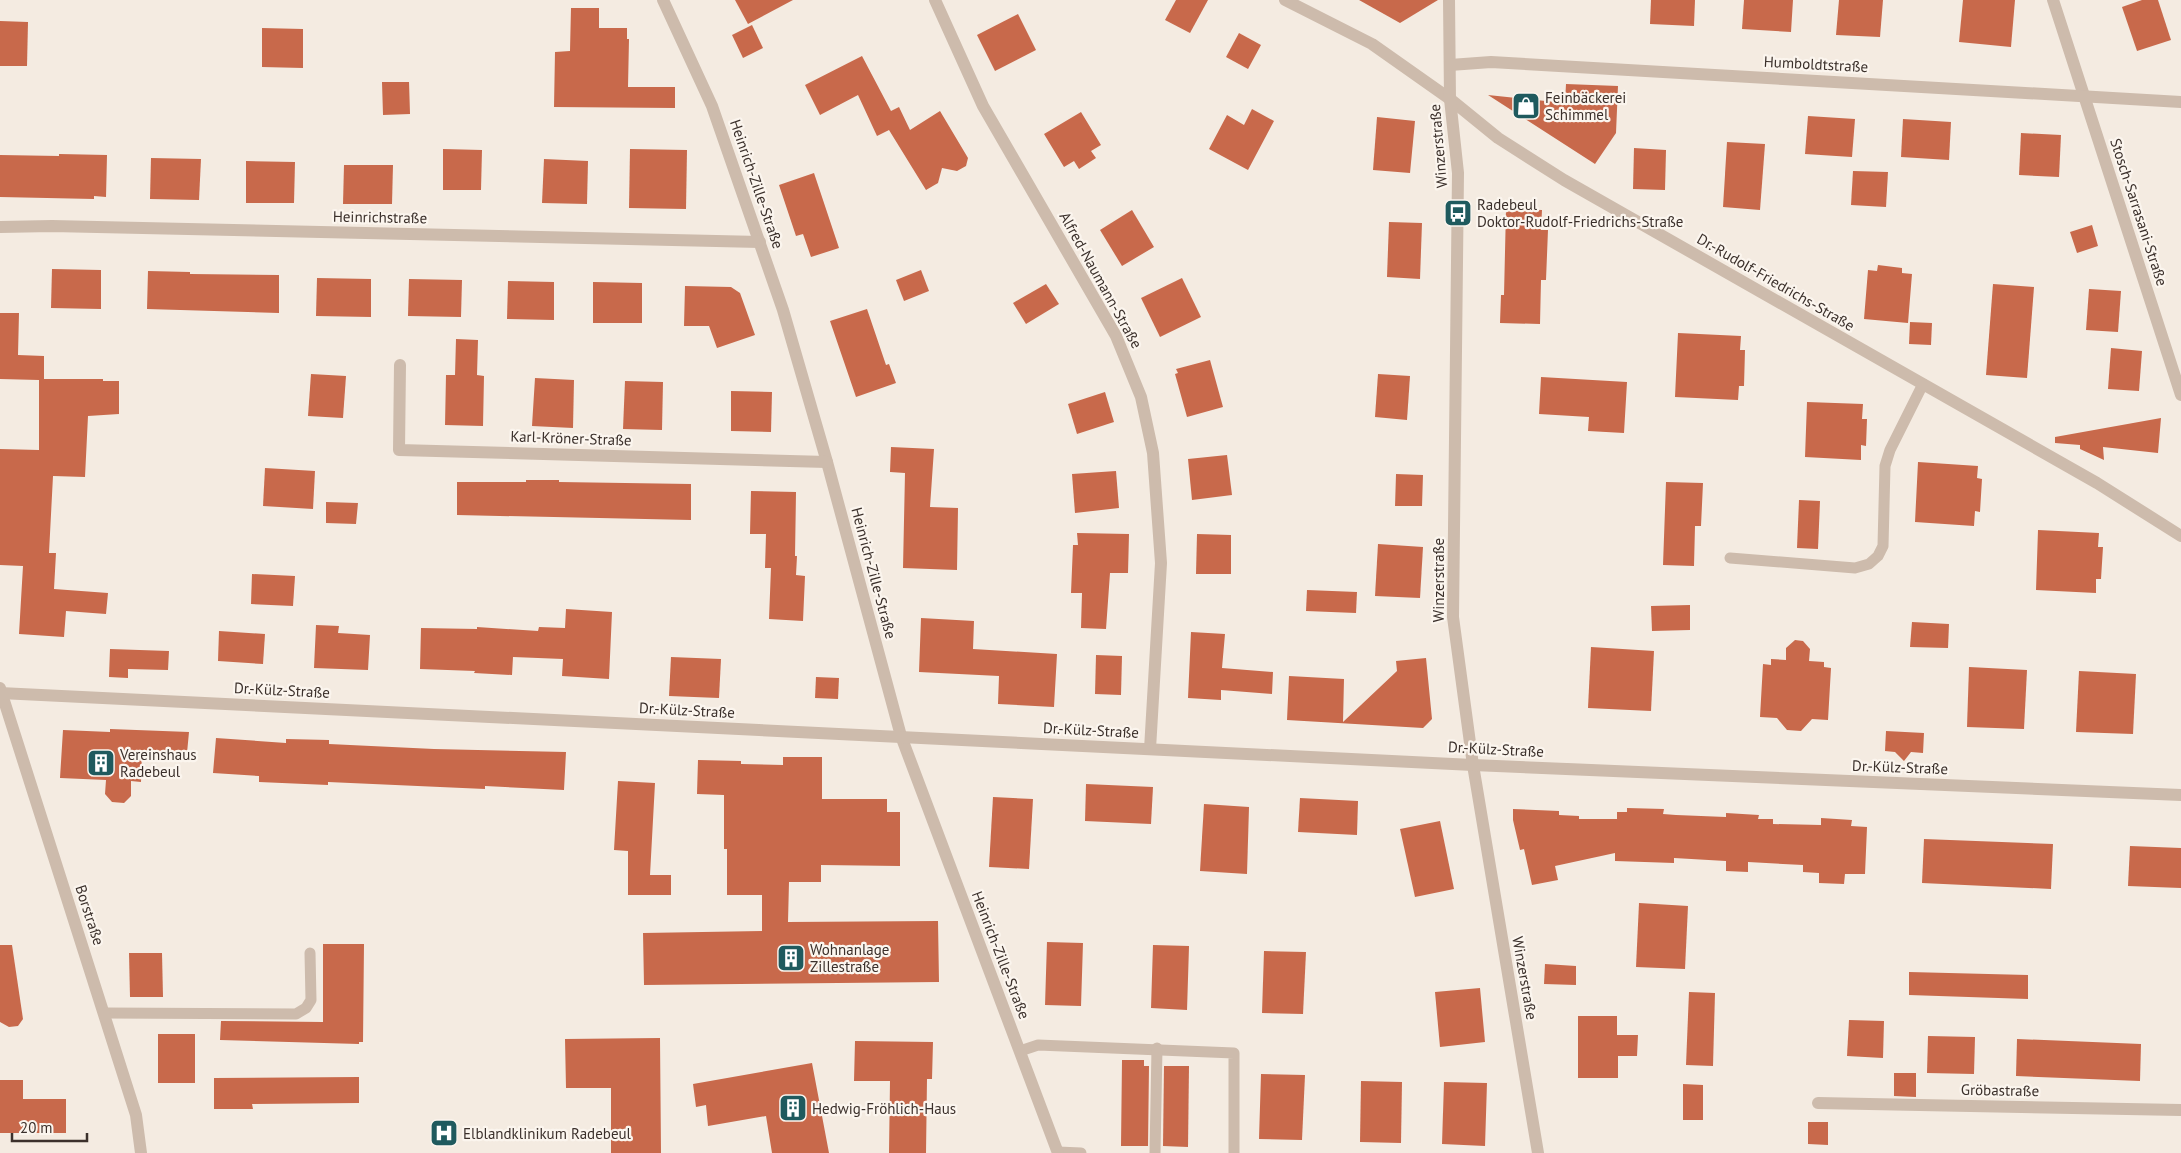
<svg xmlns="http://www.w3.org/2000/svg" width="2181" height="1153" font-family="'PT Sans',sans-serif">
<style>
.building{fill:#c8694b}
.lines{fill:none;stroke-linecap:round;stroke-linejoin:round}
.service{stroke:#cdbbac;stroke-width:11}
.minor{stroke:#cdbbac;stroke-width:12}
.labels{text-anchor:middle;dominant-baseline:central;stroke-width:4.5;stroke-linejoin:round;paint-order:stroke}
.street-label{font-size:15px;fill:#3b302b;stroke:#fbf5ee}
.poi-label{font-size:15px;fill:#3b302b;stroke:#fbf5ee;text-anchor:start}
</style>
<rect width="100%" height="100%" fill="#f4ebe1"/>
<g class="building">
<path d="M 735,0 L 793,0 L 748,24 Z"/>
<path d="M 1176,0 L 1208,0 L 1190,33 L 1165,20 Z"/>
<path d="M 1359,0 L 1438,0 L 1400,23 Z"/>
<path d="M 1651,0 L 1695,0 L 1694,26 L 1650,24 Z"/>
<path d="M 1744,0 L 1793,0 L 1791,32 L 1742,29 Z"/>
<path d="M 1839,0 L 1883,0 L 1880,37 L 1836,35 Z"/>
<path d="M 1963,0 L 2015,0 L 2011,47 L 1959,42 Z"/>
<path d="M 2142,0 L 2158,0 L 2171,40 L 2137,51 L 2122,7 Z"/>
<path d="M 571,8 L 599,8 L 599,28 L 627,28 L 627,39 L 629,39 L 628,87 L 675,87 L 675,108 L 554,107 L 555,52 L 570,51 Z"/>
<path d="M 1018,14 L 1036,50 L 995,71 L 977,35 Z"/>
<path d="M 0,21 L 28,22 L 27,66 L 0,66 Z"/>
<path d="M 752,25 L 763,48 L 743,58 L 732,35 Z"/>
<path d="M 262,28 L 303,29 L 303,68 L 262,67 Z"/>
<path d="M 1239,33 L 1261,45 L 1248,69 L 1226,57 Z"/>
<path d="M 862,56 L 891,111 L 899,107 L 910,130 L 940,111 L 968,158 L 966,166 L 957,171 L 942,168 L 938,183 L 926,190 L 889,130 L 877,136 L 858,95 L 820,115 L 805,85 Z"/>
<path d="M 382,82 L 409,82 L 410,114 L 383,115 Z"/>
<path d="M 1566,84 L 1618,86 L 1616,133 L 1595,164 L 1488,95 L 1565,103 Z"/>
<path d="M 1252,109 L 1274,121 L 1248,170 L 1209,149 L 1227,115 L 1244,125 Z"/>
<path d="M 1081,112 L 1101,145 L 1091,151 L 1096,158 L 1079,169 L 1074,161 L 1064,167 L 1044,134 Z"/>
<path d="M 1808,116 L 1855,119 L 1852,157 L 1805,154 Z"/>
<path d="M 1377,117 L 1415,121 L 1410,173 L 1373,170 Z"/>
<path d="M 1903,119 L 1951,122 L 1949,160 L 1901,157 Z"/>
<path d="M 2021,133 L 2061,135 L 2059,177 L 2019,175 Z"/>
<path d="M 1727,142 L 1765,144 L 1760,210 L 1723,207 Z"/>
<path d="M 1634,148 L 1666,150 L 1665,190 L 1633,189 Z"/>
<path d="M 443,149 L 482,150 L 481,190 L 443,190 Z"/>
<path d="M 630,149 L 687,150 L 686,209 L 629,208 Z"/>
<path d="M 59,154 L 107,155 L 106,197 L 94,196 L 94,199 L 0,197 L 0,155 L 59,156 Z"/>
<path d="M 151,158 L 201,159 L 199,200 L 150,199 Z"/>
<path d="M 544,159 L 588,161 L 587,204 L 542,203 Z"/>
<path d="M 246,161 L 295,162 L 294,203 L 246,203 Z"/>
<path d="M 344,165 L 393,165 L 392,204 L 343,204 Z"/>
<path d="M 1853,171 L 1888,172 L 1886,207 L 1851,205 Z"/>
<path d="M 814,173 L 839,248 L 811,257 L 803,234 L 796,236 L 779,185 Z"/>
<path d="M 1506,209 L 1542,210 L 1541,230 L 1548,230 L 1546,280 L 1541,280 L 1540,324 L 1500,323 L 1501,295 L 1504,295 Z"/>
<path d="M 1132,210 L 1154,247 L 1122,266 L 1100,230 Z"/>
<path d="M 1389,222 L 1422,223 L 1420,279 L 1387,277 Z"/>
<path d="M 2092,225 L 2098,246 L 2077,253 L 2070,232 Z"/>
<path d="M 1878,265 L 1902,268 L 1902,273 L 1912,274 L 1908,323 L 1864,319 L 1868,270 L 1877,271 Z"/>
<path d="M 52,269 L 101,270 L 101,309 L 51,308 Z"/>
<path d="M 921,270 L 929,291 L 904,301 L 896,280 Z"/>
<path d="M 148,271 L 190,272 L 190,274 L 279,275 L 279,313 L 147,309 Z"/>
<path d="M 317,278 L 371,279 L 371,317 L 316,316 Z"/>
<path d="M 1182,278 L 1201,317 L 1160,337 L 1141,298 Z"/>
<path d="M 409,279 L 462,280 L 461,317 L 408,316 Z"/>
<path d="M 508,281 L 554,282 L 554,320 L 507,319 Z"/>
<path d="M 593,282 L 642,283 L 642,323 L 593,323 Z"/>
<path d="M 1046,284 L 1059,304 L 1026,324 L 1013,303 Z"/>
<path d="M 1993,284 L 2034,287 L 2027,378 L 1986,375 Z"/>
<path d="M 685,286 L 731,287 L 740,293 L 755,335 L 717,348 L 709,326 L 684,326 Z"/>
<path d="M 2089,289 L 2121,291 L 2118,332 L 2086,330 Z"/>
<path d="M 867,309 L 886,365 L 889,364 L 896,383 L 856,397 L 830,321 Z"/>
<path d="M 0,313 L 19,313 L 18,355 L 44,356 L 44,379 L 103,379 L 103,381 L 119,381 L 119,414 L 88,416 L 85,477 L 53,476 L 49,553 L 56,553 L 54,589 L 108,593 L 106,614 L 66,611 L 64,637 L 19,634 L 23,566 L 0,565 L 0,449 L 39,450 L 39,380 L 0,379 Z"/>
<path d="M 1910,322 L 1932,323 L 1931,345 L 1909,344 Z"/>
<path d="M 1678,333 L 1741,336 L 1740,350 L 1745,350 L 1744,386 L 1739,386 L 1738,400 L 1675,397 Z"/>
<path d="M 456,339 L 478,340 L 477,375 L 484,376 L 483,426 L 445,425 L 446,375 L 455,375 Z"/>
<path d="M 2111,348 L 2142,351 L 2139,391 L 2108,389 Z"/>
<path d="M 1210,360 L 1223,407 L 1187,417 L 1175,374 L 1178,373 L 1176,369 Z"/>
<path d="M 311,374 L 346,376 L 343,418 L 308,416 Z"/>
<path d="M 1378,374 L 1410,376 L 1407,420 L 1375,417 Z"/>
<path d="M 1541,377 L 1627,382 L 1624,433 L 1588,431 L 1589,417 L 1539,414 Z"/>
<path d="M 535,378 L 574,380 L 573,428 L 532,426 Z"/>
<path d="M 625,381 L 663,382 L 662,430 L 623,429 Z"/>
<path d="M 731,391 L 772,392 L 771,432 L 731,431 Z"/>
<path d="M 1105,392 L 1114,422 L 1077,434 L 1068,404 Z"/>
<path d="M 1807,402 L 1863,404 L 1862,419 L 1867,419 L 1866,446 L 1861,445 L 1861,460 L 1805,457 Z"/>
<path d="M 2161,418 L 2158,453 L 2103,447 L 2104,460 L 2080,449 L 2080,445 L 2055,443 L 2055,437 Z"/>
<path d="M 891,447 L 934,449 L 930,507 L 958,508 L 957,570 L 903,568 L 905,473 L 890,472 Z"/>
<path d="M 1227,455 L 1232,495 L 1192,500 L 1188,459 Z"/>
<path d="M 1918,462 L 1978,466 L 1977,478 L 1982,479 L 1980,512 L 1975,511 L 1974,526 L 1915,522 Z"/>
<path d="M 265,468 L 315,471 L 313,509 L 263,506 Z"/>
<path d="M 1116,471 L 1119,508 L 1075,513 L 1072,474 Z"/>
<path d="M 1396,474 L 1423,475 L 1422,506 L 1395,506 Z"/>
<path d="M 526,480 L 559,480 L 559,482 L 691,484 L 691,520 L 457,515 L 457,482 L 526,482 Z"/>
<path d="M 1666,482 L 1703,483 L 1701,526 L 1695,526 L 1694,566 L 1663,565 Z"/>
<path d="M 751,491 L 796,492 L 795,556 L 797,556 L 796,575 L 805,576 L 803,621 L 769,619 L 771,568 L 765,568 L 766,534 L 750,534 Z"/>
<path d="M 1799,500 L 1820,501 L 1818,549 L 1797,548 Z"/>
<path d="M 326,502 L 358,503 L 356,524 L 326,523 Z"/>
<path d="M 2038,530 L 2099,533 L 2098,547 L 2103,547 L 2101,579 L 2096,579 L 2096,593 L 2036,590 Z"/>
<path d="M 1077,533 L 1129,534 L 1128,573 L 1110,573 L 1106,629 L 1081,628 L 1082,593 L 1071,593 L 1073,545 L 1078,545 Z"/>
<path d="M 1197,534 L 1231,535 L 1231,574 L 1196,574 Z"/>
<path d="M 1378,544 L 1423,547 L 1420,598 L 1375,596 Z"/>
<path d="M 252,574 L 295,576 L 293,606 L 251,604 Z"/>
<path d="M 1307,590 L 1357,592 L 1356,613 L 1306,611 Z"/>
<path d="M 1690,605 L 1690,630 L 1652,631 L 1651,606 Z"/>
<path d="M 566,609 L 612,612 L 609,679 L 562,676 L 563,659 L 513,657 L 512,675 L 474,673 L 475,671 L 420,669 L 421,628 L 477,629 L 477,627 L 538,631 L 539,627 L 565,628 Z"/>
<path d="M 921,618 L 974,621 L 973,649 L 1057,654 L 1054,707 L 998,704 L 999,676 L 919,672 Z"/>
<path d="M 1912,622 L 1949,624 L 1948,648 L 1910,647 Z"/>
<path d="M 316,625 L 339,626 L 338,633 L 370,635 L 368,670 L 314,668 Z"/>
<path d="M 219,631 L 265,634 L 263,664 L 218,661 Z"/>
<path d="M 1191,632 L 1225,634 L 1222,668 L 1273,672 L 1272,694 L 1221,690 L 1221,700 L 1188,698 Z"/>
<path d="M 1795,640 L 1803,641 L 1810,649 L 1809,661 L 1824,662 L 1824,667 L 1831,668 L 1828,720 L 1812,719 L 1801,731 L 1787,730 L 1777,718 L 1760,717 L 1763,664 L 1771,665 L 1771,659 L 1786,660 L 1786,648 Z"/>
<path d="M 1591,647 L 1654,651 L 1651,711 L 1588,708 Z"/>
<path d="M 110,649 L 169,651 L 168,670 L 128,669 L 128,678 L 109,677 Z"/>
<path d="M 1096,655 L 1122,656 L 1121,695 L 1095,694 Z"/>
<path d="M 671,657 L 721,659 L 719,698 L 669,696 Z"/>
<path d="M 1426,658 L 1432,719 L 1423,728 L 1287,720 L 1289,676 L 1344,679 L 1343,722 L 1397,671 L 1396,661 Z"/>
<path d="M 1969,667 L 2027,670 L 2024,729 L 1967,727 Z"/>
<path d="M 2079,671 L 2136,674 L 2133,734 L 2076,732 Z"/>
<path d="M 816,677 L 839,678 L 838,699 L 815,698 Z"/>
<path d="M 110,729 L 189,732 L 187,753 L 142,751 L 141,782 L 131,781 L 131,796 L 124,803 L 112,802 L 105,794 L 106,780 L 60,778 L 63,730 L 110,732 Z"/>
<path d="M 1886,731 L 1924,733 L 1923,753 L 1911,752 L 1904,761 L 1895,752 L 1885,751 Z"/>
<path d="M 216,738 L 286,743 L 286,739 L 329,740 L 329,744 L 434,749 L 566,752 L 564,790 L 485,786 L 485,789 L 328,782 L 328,785 L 259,782 L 259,776 L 213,773 Z"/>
<path d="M 783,757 L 822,757 L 822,799 L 887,799 L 887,812 L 900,812 L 900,866 L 821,865 L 821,882 L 789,882 L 788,922 L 938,921 L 939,982 L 644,985 L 643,933 L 762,931 L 762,895 L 727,895 L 727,849 L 724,849 L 724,795 L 697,794 L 698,760 L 741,761 L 741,764 L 783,765 Z"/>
<path d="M 618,781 L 655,783 L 650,875 L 671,875 L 671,895 L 628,895 L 628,851 L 614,850 Z"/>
<path d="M 1086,784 L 1153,787 L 1151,824 L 1085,821 Z"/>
<path d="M 993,797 L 1033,799 L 1029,869 L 989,867 Z"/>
<path d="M 1300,798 L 1358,801 L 1357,835 L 1298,832 Z"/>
<path d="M 1204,804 L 1249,807 L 1247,874 L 1200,871 Z"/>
<path d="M 1627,808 L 1664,809 L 1663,814 L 1676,815 L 1726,817 L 1726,813 L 1759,815 L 1758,819 L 1773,819 L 1773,824 L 1821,825 L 1821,818 L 1852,820 L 1851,826 L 1867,827 L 1865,874 L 1845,874 L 1844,884 L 1819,883 L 1819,873 L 1803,872 L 1803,865 L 1748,862 L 1748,872 L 1726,871 L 1726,861 L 1674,858 L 1674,863 L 1615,861 L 1615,853 L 1555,866 L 1558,880 L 1532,885 L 1524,849 L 1520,850 L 1513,820 L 1513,809 L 1559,811 L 1559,815 L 1579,816 L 1579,819 L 1617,819 L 1617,812 L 1627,812 Z"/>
<path d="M 1440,821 L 1454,889 L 1415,897 L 1400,829 Z"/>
<path d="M 1924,839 L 2053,844 L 2051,889 L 1922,883 Z"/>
<path d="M 2130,846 L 2181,848 L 2181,888 L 2128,886 Z"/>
<path d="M 1639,903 L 1688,906 L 1685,969 L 1636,967 Z"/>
<path d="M 1047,942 L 1083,943 L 1081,1006 L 1045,1005 Z"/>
<path d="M 323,944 L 364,944 L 363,1042 L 359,1042 L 359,1044 L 220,1040 L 221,1021 L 323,1022 Z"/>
<path d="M 0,945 L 12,945 L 23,1019 L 18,1026 L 9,1027 L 0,1022 Z"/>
<path d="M 1153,945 L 1189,946 L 1187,1010 L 1151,1008 Z"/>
<path d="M 1264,951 L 1306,952 L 1303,1014 L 1262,1013 Z"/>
<path d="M 129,953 L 162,953 L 163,997 L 130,997 Z"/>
<path d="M 1545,964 L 1576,966 L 1576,985 L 1544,984 Z"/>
<path d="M 1909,972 L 2028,975 L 2028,999 L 1909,995 Z"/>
<path d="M 1480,988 L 1485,1042 L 1440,1047 L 1435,992 Z"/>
<path d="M 1689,992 L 1715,993 L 1713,1066 L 1686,1065 Z"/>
<path d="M 1578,1016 L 1617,1016 L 1617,1035 L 1638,1035 L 1637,1056 L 1618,1056 L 1618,1078 L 1578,1078 Z"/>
<path d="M 1849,1020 L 1884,1021 L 1883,1058 L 1847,1056 Z"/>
<rect x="158" y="1034" width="37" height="49"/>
<path d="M 1928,1036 L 1975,1037 L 1974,1074 L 1927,1073 Z"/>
<path d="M 660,1038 L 661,1153 L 611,1153 L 611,1088 L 566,1088 L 565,1039 Z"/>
<path d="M 2017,1039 L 2141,1044 L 2140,1081 L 2016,1076 Z"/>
<path d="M 855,1041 L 933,1042 L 932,1079 L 927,1079 L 926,1153 L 889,1153 L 890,1081 L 854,1081 Z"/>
<path d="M 1122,1060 L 1144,1060 L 1144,1066 L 1149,1066 L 1148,1146 L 1121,1146 Z"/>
<path d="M 812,1063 L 829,1153 L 772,1153 L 766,1116 L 708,1126 L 706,1105 L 696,1107 L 693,1084 Z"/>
<path d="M 1164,1066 L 1189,1066 L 1188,1147 L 1163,1146 Z"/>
<path d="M 1894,1073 L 1916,1073 L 1916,1097 L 1894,1096 Z"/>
<path d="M 1261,1074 L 1305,1075 L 1302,1140 L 1259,1139 Z"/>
<path d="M 359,1077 L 359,1103 L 252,1104 L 253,1109 L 214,1109 L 214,1078 Z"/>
<path d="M 0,1080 L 23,1080 L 23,1099 L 66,1099 L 66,1133 L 0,1133 Z"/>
<path d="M 1361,1081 L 1402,1082 L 1401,1143 L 1360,1142 Z"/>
<path d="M 1444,1082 L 1487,1083 L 1485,1146 L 1442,1144 Z"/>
<path d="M 1683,1084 L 1703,1085 L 1703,1120 L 1683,1120 Z"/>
<path d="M 1808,1122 L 1828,1122 L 1828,1145 L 1808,1144 Z"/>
</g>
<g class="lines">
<g class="service">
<path d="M 1730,558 L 1855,568 L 1869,564 L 1878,556 L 1883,546 L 1885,466 L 1890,450 L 1923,384"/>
<path d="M 104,1013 L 296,1014 L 306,1008 L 311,1000 L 310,953"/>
<path d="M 1020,1051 L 1038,1045 L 1234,1053 L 1234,1153"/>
<path d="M 1058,1152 L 1081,1153"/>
<path d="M 1155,1153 L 1157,1048"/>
</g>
<g class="minor">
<path d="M 663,0 L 712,106 L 783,310 L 827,462 L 901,736 L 1058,1153"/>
<path d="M 935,0 L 983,106 L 1116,336 L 1141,397 L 1153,453 L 1161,563 L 1150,749"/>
<path d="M 1285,0 L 1372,44 L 1450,99 L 1498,138 L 1564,180 L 2097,483 L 2181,536"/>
<path d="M 1449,0 L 1450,99 L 1458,173 L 1453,617 L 1473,765 L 1538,1153"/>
<path d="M 2053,0 L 2181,395"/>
<path d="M 1450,65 L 1491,62 L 2181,102"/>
<path d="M 0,227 L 52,226 L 760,242"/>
<path d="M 400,365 L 399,450 L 827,462"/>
<path d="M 0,688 L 136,1115 L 141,1153"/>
<path d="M 0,693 L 1473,765 L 2181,795"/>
<path d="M 1818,1103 L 2181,1110"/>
</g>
</g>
<defs>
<symbol id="shop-square" viewBox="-11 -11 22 22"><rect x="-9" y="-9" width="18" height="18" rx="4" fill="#1f5a5e" stroke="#fbf5ee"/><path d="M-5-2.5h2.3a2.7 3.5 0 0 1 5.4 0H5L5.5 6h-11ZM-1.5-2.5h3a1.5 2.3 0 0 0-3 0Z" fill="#fff"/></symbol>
<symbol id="bus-square" viewBox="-11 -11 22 22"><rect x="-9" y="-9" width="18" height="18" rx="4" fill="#1f5a5e" stroke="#fbf5ee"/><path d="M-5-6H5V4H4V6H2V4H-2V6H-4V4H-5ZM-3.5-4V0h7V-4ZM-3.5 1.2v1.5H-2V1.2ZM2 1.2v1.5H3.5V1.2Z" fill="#fff"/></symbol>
<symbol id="building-square" viewBox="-11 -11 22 22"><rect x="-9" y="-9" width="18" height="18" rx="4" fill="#1f5a5e" stroke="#fbf5ee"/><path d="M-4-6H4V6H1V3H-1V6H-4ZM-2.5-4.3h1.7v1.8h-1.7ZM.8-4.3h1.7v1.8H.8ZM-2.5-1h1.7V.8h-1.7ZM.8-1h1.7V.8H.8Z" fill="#fff"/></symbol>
<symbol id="hospital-square" viewBox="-11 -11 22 22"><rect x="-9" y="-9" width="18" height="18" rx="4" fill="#1f5a5e" stroke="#fbf5ee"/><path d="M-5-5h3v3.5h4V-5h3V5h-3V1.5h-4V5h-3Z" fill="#fff"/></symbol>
</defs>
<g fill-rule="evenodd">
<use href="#shop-square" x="1510" y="90" width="32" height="32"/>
<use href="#bus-square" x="1442" y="197" width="32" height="32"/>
<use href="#building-square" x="85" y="747" width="32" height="32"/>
<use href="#building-square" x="775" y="942" width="32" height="32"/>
<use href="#building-square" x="777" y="1092" width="32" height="32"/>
<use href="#hospital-square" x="428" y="1117" width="32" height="32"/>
</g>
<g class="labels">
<g class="street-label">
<text transform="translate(1816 64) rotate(3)">Humboldtstraße</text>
<text transform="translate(1438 146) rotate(-95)">Winzerstraße</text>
<text transform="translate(757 184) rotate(71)">Heinrich-Zille-Straße</text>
<text transform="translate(2139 212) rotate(72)">Stosch-Sarrasani-Straße</text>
<text transform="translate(380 217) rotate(1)">Heinrichstraße</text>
<text transform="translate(1101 280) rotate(61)">Alfred-Naumann-Straße</text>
<text transform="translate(1776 282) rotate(30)">Dr.-Rudolf-Friedrichs-Straße</text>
<text transform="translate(571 438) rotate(2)">Karl-Kröner-Straße</text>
<text transform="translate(874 573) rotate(75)">Heinrich-Zille-Straße</text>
<text transform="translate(1438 580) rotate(-90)">Winzerstraße</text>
<text transform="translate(282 690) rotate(3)">Dr.-Külz-Straße</text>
<text transform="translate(687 710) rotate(3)">Dr.-Külz-Straße</text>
<text transform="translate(1091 730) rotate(3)">Dr.-Külz-Straße</text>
<text transform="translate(1496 749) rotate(3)">Dr.-Külz-Straße</text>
<text transform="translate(1900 767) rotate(2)">Dr.-Külz-Straße</text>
<text transform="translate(90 915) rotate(72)">Borstraße</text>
<text transform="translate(1001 955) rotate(69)">Heinrich-Zille-Straße</text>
<text transform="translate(1525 978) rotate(80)">Winzerstraße</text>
<text transform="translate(2000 1090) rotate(1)">Gröbastraße</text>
</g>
<g class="poi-label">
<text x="1545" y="97">Feinbäckerei<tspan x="1545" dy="17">Schimmel</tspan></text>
<text x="1477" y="204">Radebeul<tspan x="1477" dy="17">Doktor-Rudolf-Friedrichs-Straße</tspan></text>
<text x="120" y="754">Vereinshaus<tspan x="120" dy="17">Radebeul</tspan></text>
<text x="810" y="949">Wohnanlage<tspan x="810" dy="17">Zillestraße</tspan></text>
<text x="812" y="1108">Hedwig-Fröhlich-Haus</text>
<text x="463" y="1133">Elblandklinikum Radebeul</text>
</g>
</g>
<path d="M12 1133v8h75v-8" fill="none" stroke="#3b302b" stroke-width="2.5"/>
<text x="20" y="1133" font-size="15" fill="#3b302b" stroke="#fbf5ee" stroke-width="4" paint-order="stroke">20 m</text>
</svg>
